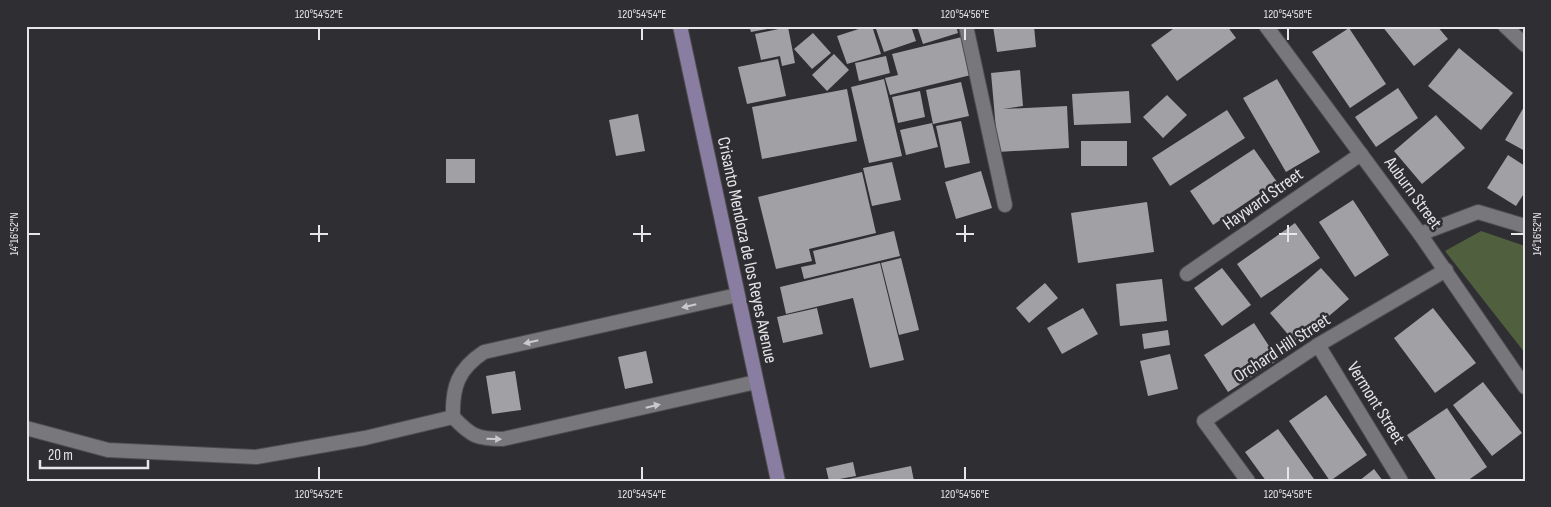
<svg xmlns="http://www.w3.org/2000/svg" width="1551" height="507" font-family="'Sofia Sans Condensed',sans-serif">
<style>
.green{fill:#505f3e}
.building{fill:#a1a0a4}
.lines{fill:none;stroke-linecap:round;stroke-linejoin:round}
.minor-casing{stroke:#4d4c4f;stroke-width:16}
.secondary-casing{stroke:#4d4c4f;stroke-width:16}
.minor{stroke:#78777c;stroke-width:14}
.secondary{stroke:#8a7da2;stroke-width:14}
.oneway{fill:#cacacd}
.ticks{fill:none;stroke:#e6e5e8;stroke-width:2}
.labels{text-anchor:middle;dominant-baseline:central;stroke-width:5;stroke-linejoin:round;paint-order:stroke}
.street-label{font-size:18px;fill:#e6e5e8;stroke:#2f2e32}
.neatline{fill:none;stroke:#e6e5e8;stroke-width:2}
.ticks-label{font-size:12px;text-anchor:middle;fill:#e6e5e8}
</style>
<rect width="100%" height="100%" fill="#2f2e32"/>
<path class="green" d="M 1481,231 L 1525,246 L 1525,353 L 1445,251 Z"/>
<g class="building">
<path d="M 749,26 L 778,26 L 778,27 L 751,32 Z"/>
<path d="M 868,26 L 872,26 L 881,54 L 847,64 L 837,36 Z"/>
<path d="M 875,26 L 911,26 L 916,41 L 884,52 Z"/>
<path d="M 917,26 L 956,26 L 958,33 L 923,44 Z"/>
<path d="M 993,26 L 1034,26 L 1036,47 L 997,52 Z"/>
<path d="M 1177,26 L 1227,26 L 1236,38 L 1177,81 L 1151,45 Z"/>
<path d="M 1382,26 L 1437,26 L 1448,39 L 1414,66 Z"/>
<path d="M 788,27 L 795,63 L 782,66 L 780,56 L 761,60 L 755,34 Z"/>
<path d="M 1349,28 L 1386,84 L 1350,108 L 1312,52 Z"/>
<path d="M 813,33 L 831,53 L 812,69 L 794,49 Z"/>
<path d="M 962,37 L 971,75 L 890,95 L 885,78 L 898,75 L 892,54 Z"/>
<path d="M 1459,48 L 1513,93 L 1481,130 L 1428,86 Z"/>
<path d="M 834,54 L 849,70 L 827,91 L 812,75 Z"/>
<path d="M 886,56 L 890,73 L 859,81 L 855,63 Z"/>
<path d="M 778,59 L 786,96 L 747,104 L 738,67 Z"/>
<path d="M 1020,70 L 1023,106 L 1003,109 L 1067,106 L 1069,148 L 998,152 L 991,73 Z"/>
<path d="M 884,79 L 902,156 L 869,163 L 851,87 Z"/>
<path d="M 1277,79 L 1320,152 L 1286,172 L 1243,98 Z"/>
<path d="M 961,82 L 969,116 L 933,124 L 926,90 Z"/>
<path d="M 1398,88 L 1418,118 L 1376,147 L 1355,117 Z"/>
<path d="M 847,89 L 857,141 L 762,159 L 752,107 Z"/>
<path d="M 920,91 L 925,117 L 898,123 L 892,97 Z"/>
<path d="M 1129,91 L 1131,123 L 1074,125 L 1072,94 Z"/>
<path d="M 1167,95 L 1187,115 L 1163,138 L 1143,117 Z"/>
<path d="M 1525,105 L 1525,151 L 1505,140 Z"/>
<path d="M 1227,110 L 1245,138 L 1170,186 L 1152,158 Z"/>
<path d="M 638,114 L 645,151 L 616,156 L 609,120 Z"/>
<path d="M 1436,115 L 1465,148 L 1422,184 L 1394,151 Z"/>
<path d="M 961,121 L 970,163 L 945,168 L 936,126 Z"/>
<path d="M 932,123 L 938,147 L 906,155 L 900,130 Z"/>
<rect x="1081" y="141" width="46" height="25"/>
<path d="M 1254,149 L 1277,182 L 1213,225 L 1190,191 Z"/>
<path d="M 1508,155 L 1525,166 L 1525,192 L 1516,206 L 1487,188 Z"/>
<rect x="446" y="159" width="29" height="24"/>
<path d="M 892,162 L 901,200 L 872,206 L 863,168 Z"/>
<path d="M 981,171 L 992,208 L 956,219 L 945,182 Z"/>
<path d="M 862,172 L 876,233 L 809,249 L 812,261 L 776,269 L 758,197 Z"/>
<path d="M 1353,200 L 1389,255 L 1355,277 L 1319,222 Z"/>
<path d="M 1147,202 L 1154,252 L 1078,263 L 1071,213 Z"/>
<path d="M 1295,223 L 1320,258 L 1261,298 L 1237,264 Z"/>
<path d="M 894,231 L 900,256 L 804,279 L 801,267 L 816,264 L 813,251 Z"/>
<path d="M 901,258 L 919,330 L 899,335 L 881,263 Z"/>
<path d="M 880,263 L 904,360 L 870,368 L 853,298 L 786,314 L 780,287 Z"/>
<path d="M 1222,268 L 1251,305 L 1222,326 L 1194,288 Z"/>
<path d="M 1321,268 L 1349,299 L 1296,344 L 1270,313 Z"/>
<path d="M 1162,279 L 1167,321 L 1120,326 L 1116,284 Z"/>
<path d="M 1045,283 L 1058,298 L 1029,323 L 1016,308 Z"/>
<path d="M 817,308 L 823,334 L 783,343 L 777,317 Z"/>
<path d="M 1083,308 L 1098,334 L 1062,354 L 1047,328 Z"/>
<path d="M 1433,308 L 1476,363 L 1435,393 L 1394,338 Z"/>
<path d="M 1254,323 L 1278,360 L 1228,392 L 1204,355 Z"/>
<path d="M 1168,330 L 1170,345 L 1144,349 L 1142,334 Z"/>
<path d="M 646,351 L 653,383 L 625,389 L 618,357 Z"/>
<path d="M 1170,354 L 1178,389 L 1148,396 L 1140,361 Z"/>
<path d="M 515,371 L 521,410 L 492,414 L 486,376 Z"/>
<path d="M 1483,382 L 1522,433 L 1492,456 L 1453,405 Z"/>
<path d="M 1326,395 L 1367,455 L 1330,481 L 1289,421 Z"/>
<path d="M 1447,408 L 1487,467 L 1467,481 L 1437,481 L 1407,435 Z"/>
<path d="M 1278,429 L 1314,479 L 1311,481 L 1266,481 L 1245,452 Z"/>
<path d="M 853,462 L 856,476 L 829,481 L 826,468 Z"/>
<path d="M 911,466 L 914,481 L 845,481 L 844,480 Z"/>
<path d="M 1374,469 L 1383,481 L 1359,481 Z"/>
</g>
<g class="lines">
<defs>
<g id="minor">
<path d="M 966,26 L 1005,205"/>
<path d="M 1266,26 L 1420,234 L 1525,387"/>
<path d="M 1505,26 L 1525,45"/>
<path d="M 1420,234 L 1478,212 L 1525,226"/>
<path d="M 1187,274 L 1361,154"/>
<path d="M 737,295 L 484,352 C 458,369 452,387 453,417 C 471,436 477,439 503,439 L 756,382"/>
<path d="M 1318,345 L 1401,481"/>
<path d="M 26,428 L 108,450 L 256,457 L 365,438 L 453,417"/>
<path d="M 1248,481 L 1204,421 L 1318,345 L 1446,270"/>
</g>
<path id="secondary" d="M 680,26 L 778,481"/>
</defs>
<use href="#minor" class="minor-casing"/>
<use href="#secondary" class="secondary-casing"/>
<use href="#minor" class="minor"/>
<use href="#secondary" class="secondary"/>
</g>
<defs><path id="oneway-solid" d="M-6-.8H1V-3.2L6.5 0L1 3.2V.8H-6Z" transform="scale(1.25)"/></defs>
<g class="oneway">
<use href="#oneway-solid" transform="translate(689 306) rotate(167)"/>
<use href="#oneway-solid" transform="translate(531 342) rotate(167)"/>
<use href="#oneway-solid" transform="translate(653 406) rotate(-13)"/>
<use href="#oneway-solid" transform="translate(494 439) rotate(2)"/>
</g>
<path class="ticks" d="M 319,28 L 319,40M 642,28 L 642,40M 965,28 L 965,40M 1288,28 L 1288,40M 319,225 L 319,242M 642,225 L 642,242M 965,225 L 965,242M 1288,225 L 1288,242M 28,234 L 40,234M 310,234 L 328,234M 633,234 L 651,234M 956,234 L 974,234M 1279,234 L 1297,234M 1511,234 L 1524,234M 319,467 L 319,480M 642,467 L 642,480M 965,467 L 965,480M 1288,467 L 1288,480"/>
<g class="labels">
<g class="street-label">
<text transform="translate(1413 193) rotate(54)">Auburn Street</text>
<text transform="translate(1263 199) rotate(-35)">Hayward Street</text>
<text transform="translate(747 250) rotate(78)">Crisanto Mendoza de los Reyes Avenue</text>
<text transform="translate(1282 348) rotate(-33)">Orchard Hill Street</text>
<text transform="translate(1376 403) rotate(58)">Vermont Street</text>
</g>
</g>
<rect width="1551" height="507" fill="none" stroke="#2f2e32" stroke-width="55"/>
<path d="M40 460v8h108v-8" fill="none" stroke="#e6e5e8" stroke-width="2.5"/>
<text x="48" y="460" font-size="15" fill="#e6e5e8" stroke="#2f2e32" stroke-width="4" paint-order="stroke">20 m</text>
<rect x="28" y="28" width="1496" height="452" class="neatline"/>
<g class="ticks-label">
<text x="319" y="18">120°54'52"E</text>
<text x="642" y="18">120°54'54"E</text>
<text x="965" y="18">120°54'56"E</text>
<text x="1288" y="18">120°54'58"E</text>
<text transform="translate(14 234) rotate(-90)" y="4">14°16'52"N</text>
<text transform="translate(1537 234) rotate(-90)" y="4">14°16'52"N</text>
<text x="319" y="498">120°54'52"E</text>
<text x="642" y="498">120°54'54"E</text>
<text x="965" y="498">120°54'56"E</text>
<text x="1288" y="498">120°54'58"E</text>
</g>
</svg>
